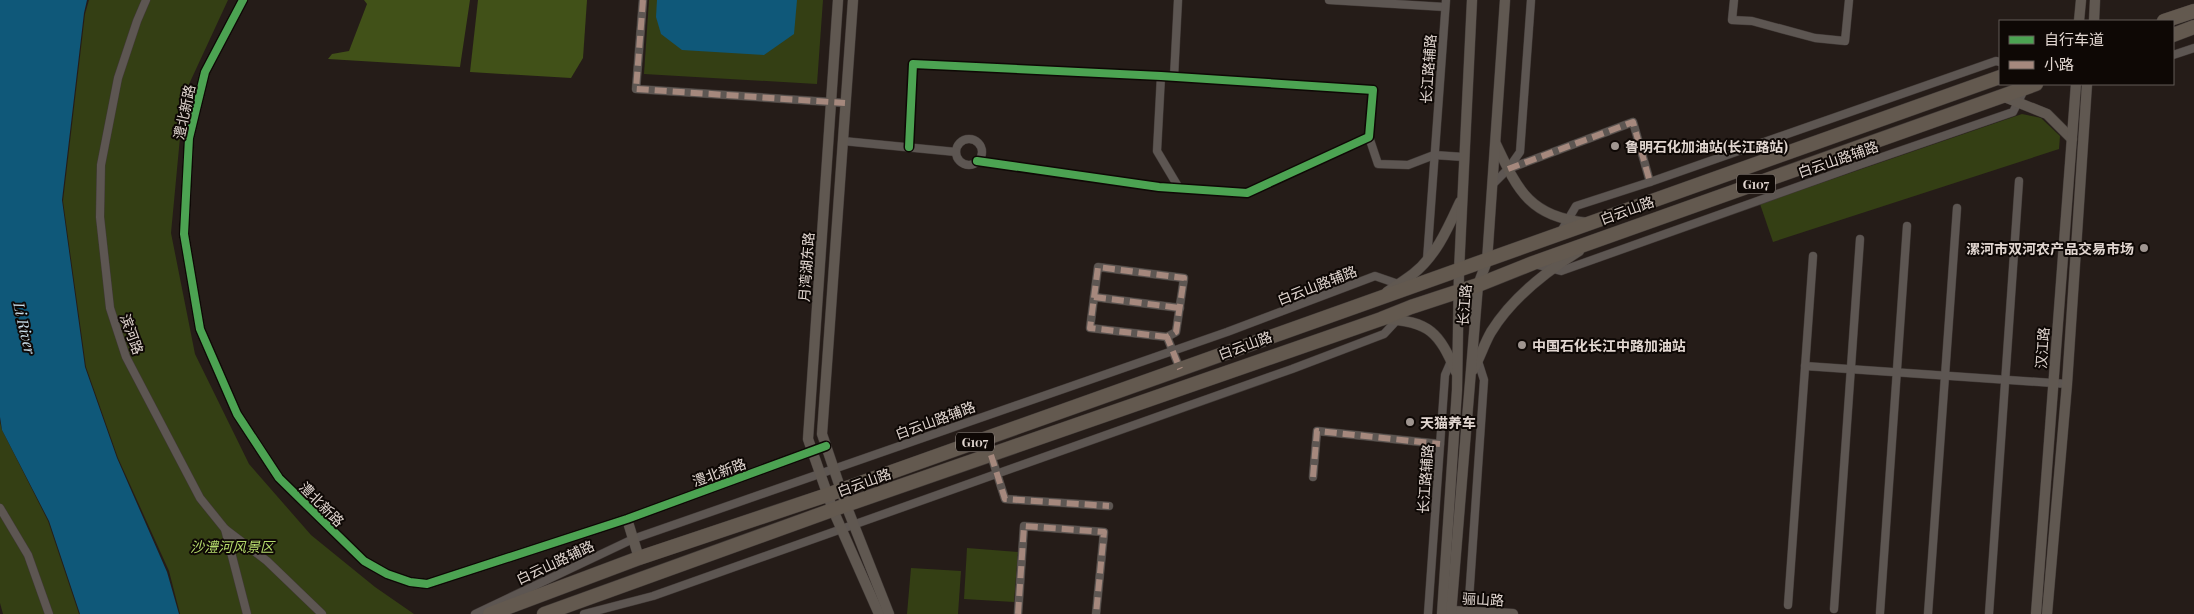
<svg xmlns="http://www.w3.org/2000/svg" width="2194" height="614" font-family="'Playfair Display','Noto Sans SC',serif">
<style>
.green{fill:#343f14}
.forest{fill:#415118}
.water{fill:#0f5879}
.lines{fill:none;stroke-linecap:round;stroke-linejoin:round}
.street-casing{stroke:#403936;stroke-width:9}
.secondary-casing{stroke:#403936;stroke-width:11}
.highway-casing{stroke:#403936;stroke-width:15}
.street{stroke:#5d5652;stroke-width:8}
.secondary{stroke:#605851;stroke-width:10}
.highway{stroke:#63594f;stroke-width:14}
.quiet{stroke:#a5887d;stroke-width:6;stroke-dasharray:12 6;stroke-linecap:butt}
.cycleway-casing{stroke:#0e0805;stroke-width:11}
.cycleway{stroke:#4ca352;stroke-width:8}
.poi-dot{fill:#9f9590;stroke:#0e0805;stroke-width:2}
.labels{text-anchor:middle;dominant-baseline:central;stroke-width:4;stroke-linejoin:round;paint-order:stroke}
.shield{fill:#0e0805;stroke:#a29893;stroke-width:1}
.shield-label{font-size:12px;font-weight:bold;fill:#e1d6d0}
.street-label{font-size:14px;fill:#e1d6d0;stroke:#0e0805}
.poi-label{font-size:14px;font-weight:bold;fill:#e1d6d0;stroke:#0e0805;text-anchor:start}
.park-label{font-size:14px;font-style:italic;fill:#b5db6c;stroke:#0e0805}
.water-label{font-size:15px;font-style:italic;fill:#cfe4f1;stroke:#0e0805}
</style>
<rect width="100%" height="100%" fill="#251c18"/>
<g class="green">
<path d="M 89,0 L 228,0 L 184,95 L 171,233 L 195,354 L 249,464 L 311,535 L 375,587 L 414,614 L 180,614 L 169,571 L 118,458 L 86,367 L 63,201 L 85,14 Z"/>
<path d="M 649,0 L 823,0 L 817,84 L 644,74 Z"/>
<path d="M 2022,114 L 2041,118 L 2060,136 L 2059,149 L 1773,242 L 1760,204 Z"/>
<path d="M 0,422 L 2,430 L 48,521 L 79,614 L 3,614 L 0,603 Z"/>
<path d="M 967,548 L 1018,552 L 1014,602 L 964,599 Z"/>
<path d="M 911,568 L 961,571 L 958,614 L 907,614 Z"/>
</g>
<g class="forest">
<path d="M 364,0 L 470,0 L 460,67 L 328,59 L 332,54 L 349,51 L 367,4 Z"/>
<path d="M 478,0 L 587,0 L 583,58 L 571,78 L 470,72 Z"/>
</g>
<g class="water">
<path d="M 0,0 L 87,0 L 84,13 L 62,200 L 85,367 L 117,458 L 167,572 L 179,614 L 80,614 L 49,521 L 2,430 L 0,417 Z"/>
<path d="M 657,0 L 797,0 L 794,34 L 764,55 L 682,50 L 661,34 L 656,17 Z"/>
</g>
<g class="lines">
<defs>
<g id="street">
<path d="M 146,0 L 137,21 L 118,78 L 101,165 L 100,217 L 110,308 L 126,357 L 200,498 L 225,529 L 267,561 L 322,614"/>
<path d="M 643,0 L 636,89 L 845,103"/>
<path d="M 1329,0 L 1445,7"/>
<path d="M 1734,0 L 1732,20 L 1752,21 L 1815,38 L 1845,41 L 1849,0"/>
<path d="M 2173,55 L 2194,48"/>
<path d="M 1161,76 L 1157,151 L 1179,188"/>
<path d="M 1174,77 L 1178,0"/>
<path d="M 1369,137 L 1378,164 L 1408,165 L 1434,155 L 1464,157"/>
<circle cx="969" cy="152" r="13"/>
<path d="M 843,141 L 956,152"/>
<path d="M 909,147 L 913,64 L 1161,76 L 1373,90 L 1369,137 L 1247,193 L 1159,187 L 977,161"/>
<path d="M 1508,169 L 1633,122 L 1650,182"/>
<path d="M 1493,184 L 1508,169 L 1520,152 L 1531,0"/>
<path d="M 1560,233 L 1576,206 L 1650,182 L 1996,61 L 2000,62"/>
<path d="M 1427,260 L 1446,0"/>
<path d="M 1534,264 L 1561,271 L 1859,165 L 2013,112 L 2025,88"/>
<path d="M 1094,297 L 1180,308"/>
<path d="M 1167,337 L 1090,328 L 1098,267 L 1184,278 L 1176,332 L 1167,337 L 1180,369"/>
<path d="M 1805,366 L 2067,384"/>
<path d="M 991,455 L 1005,499 L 1109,506"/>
<path d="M 1313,477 L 1317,431 L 1440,444"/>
<path d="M 0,508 L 28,555 L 49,614"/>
<path d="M 225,529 L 247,614"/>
<path d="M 1788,605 L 1813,256"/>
<path d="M 1834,609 L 1860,239"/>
<path d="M 1880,613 L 1907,226"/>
<path d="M 475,614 L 633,539 L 1227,332 L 1375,276 L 1401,285"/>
<path d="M 584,614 L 653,596 L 1292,369 L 1384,334 L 1398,319"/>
<path d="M 1018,614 L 1024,526 L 1104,532 L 1096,614"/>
<path d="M 1428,614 L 1445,375 L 1452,359"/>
<path d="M 1468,614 L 1484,380 L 1477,358"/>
<path d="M 1928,614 L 1957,208"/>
<path d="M 1989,614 L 2019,181"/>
</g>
<g id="secondary">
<path d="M 243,0 L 205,72 L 189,138 L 184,234 L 200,329 L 237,414 L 279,478 L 364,561 L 387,574 L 410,582 L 427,584 L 627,519 L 826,446"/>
<path d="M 838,0 L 808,439 L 833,510 L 879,614"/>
<path d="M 853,0 L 822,434 L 846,505 L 889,614"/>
<path d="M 2079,21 L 2081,0"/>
<path d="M 2094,21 L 2095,0"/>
<path d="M 2002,96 L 2047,114 L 2072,139"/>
<path d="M 1496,144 C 1519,193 1530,216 1588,223"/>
<path d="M 1387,292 C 1396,286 1405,280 1413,274 C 1436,256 1448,228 1460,202"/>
<path d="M 1384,319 C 1430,321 1439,333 1456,372"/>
<path d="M 1473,370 C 1480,358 1484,344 1491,332 C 1512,298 1545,272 1579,251"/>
<path d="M 627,519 L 639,558"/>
<path d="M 1452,611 L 1513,614"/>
<path d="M 1442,614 L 1457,390 L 1459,271 L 1472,0"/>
<path d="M 1451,614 L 1478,285 L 1487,261 L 1505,0"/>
<path d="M 2036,614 L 2076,84"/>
<path d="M 2047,614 L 2067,384 L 2087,84"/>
</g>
<g id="highway">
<path d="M 2164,21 L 2194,11"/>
<path d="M 2173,35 L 2194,27"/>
<path d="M 490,614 L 639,558 L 827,495 L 2000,77"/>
<path d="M 544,614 L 846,505 L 1381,319 L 1411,307 L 1478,285 L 1533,263 L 2036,84"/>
</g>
</defs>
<use href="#street" class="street-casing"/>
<use href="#secondary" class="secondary-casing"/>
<use href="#highway" class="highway-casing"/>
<use href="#street" class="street"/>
<use href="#secondary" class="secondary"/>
<use href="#highway" class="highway"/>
<g class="quiet">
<path d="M 643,0 L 636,89 L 845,103"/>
<path d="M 1508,169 L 1633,122 L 1650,182"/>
<path d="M 1094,297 L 1180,308"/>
<path d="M 1167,337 L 1090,328 L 1098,267 L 1184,278 L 1176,332 L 1167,337 L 1180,369"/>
<path d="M 991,455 L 1005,499 L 1109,506"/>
<path d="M 1313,477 L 1317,431 L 1440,444"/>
<path d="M 1018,614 L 1024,526 L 1104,532 L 1096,614"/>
</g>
<defs>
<g id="cycleway">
<path d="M 243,0 L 205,72 L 189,138 L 184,234 L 200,329 L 237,414 L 279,478 L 364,561 L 387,574 L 410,582 L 427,584 L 627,519 L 826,446"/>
<path d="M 909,147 L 913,64 L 1161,76 L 1373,90 L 1369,137 L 1247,193 L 1159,187 L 977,161"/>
</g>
</defs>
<use href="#cycleway" class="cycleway-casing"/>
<use href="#cycleway" class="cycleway"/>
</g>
<g class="poi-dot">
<circle cx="1615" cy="146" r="5"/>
<circle cx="2144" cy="248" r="5"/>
<circle cx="1522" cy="345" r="5"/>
<circle cx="1410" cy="422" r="5"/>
</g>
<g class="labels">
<g class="shield">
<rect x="1737" y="174.5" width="38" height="19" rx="4"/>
<rect x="956" y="432.5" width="38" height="19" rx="4"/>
</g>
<g class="shield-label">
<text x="1756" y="184">G107</text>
<text x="975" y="442">G107</text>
</g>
<g class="street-label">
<text transform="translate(1428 69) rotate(-86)">长江路辅路</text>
<text transform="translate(184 112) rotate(-78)">澧北新路</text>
<text transform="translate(1838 159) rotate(-19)">白云山路辅路</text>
<text transform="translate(1627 210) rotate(-20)">白云山路</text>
<text transform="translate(806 267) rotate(-86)">月湾湖东路</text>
<text transform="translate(1317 285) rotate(-21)">白云山路辅路</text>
<text transform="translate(1464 305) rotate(-85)">长江路</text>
<text transform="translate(132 334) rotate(70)">滨河路</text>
<text transform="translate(1245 345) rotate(-20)">白云山路</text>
<text transform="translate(2042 348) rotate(-86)">汉江路</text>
<text transform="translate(935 420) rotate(-20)">白云山路辅路</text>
<text transform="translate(719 472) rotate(-20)">澧北新路</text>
<text transform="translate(1425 479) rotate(-86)">长江路辅路</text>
<text transform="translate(864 482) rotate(-20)">白云山路</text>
<text transform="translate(322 504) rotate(45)">澧北新路</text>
<text transform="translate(555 562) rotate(-25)">白云山路辅路</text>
<text transform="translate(1483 599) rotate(3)">骊山路</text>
</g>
<g class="poi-label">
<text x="1625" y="146">鲁明石化加油站(长江路站)</text>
<text x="2134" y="248" text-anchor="end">漯河市双河农产品交易市场</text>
<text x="1532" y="345">中国石化长江中路加油站</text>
<text x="1420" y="422">天猫养车</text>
</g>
<g class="park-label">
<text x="232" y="546">沙澧河风景区</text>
</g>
<g class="water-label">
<text transform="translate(25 328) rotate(77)">Li River</text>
</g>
</g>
<rect x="1999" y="20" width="175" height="65" fill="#0e0805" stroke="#625a56"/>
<rect x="2009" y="36" width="25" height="8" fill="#4ca352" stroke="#625a56"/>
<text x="2044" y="45" font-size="15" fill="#e1d6d0">自行车道</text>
<rect x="2009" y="61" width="25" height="8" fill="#a5887d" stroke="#625a56"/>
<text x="2044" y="70" font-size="15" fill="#e1d6d0">小路</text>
</svg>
